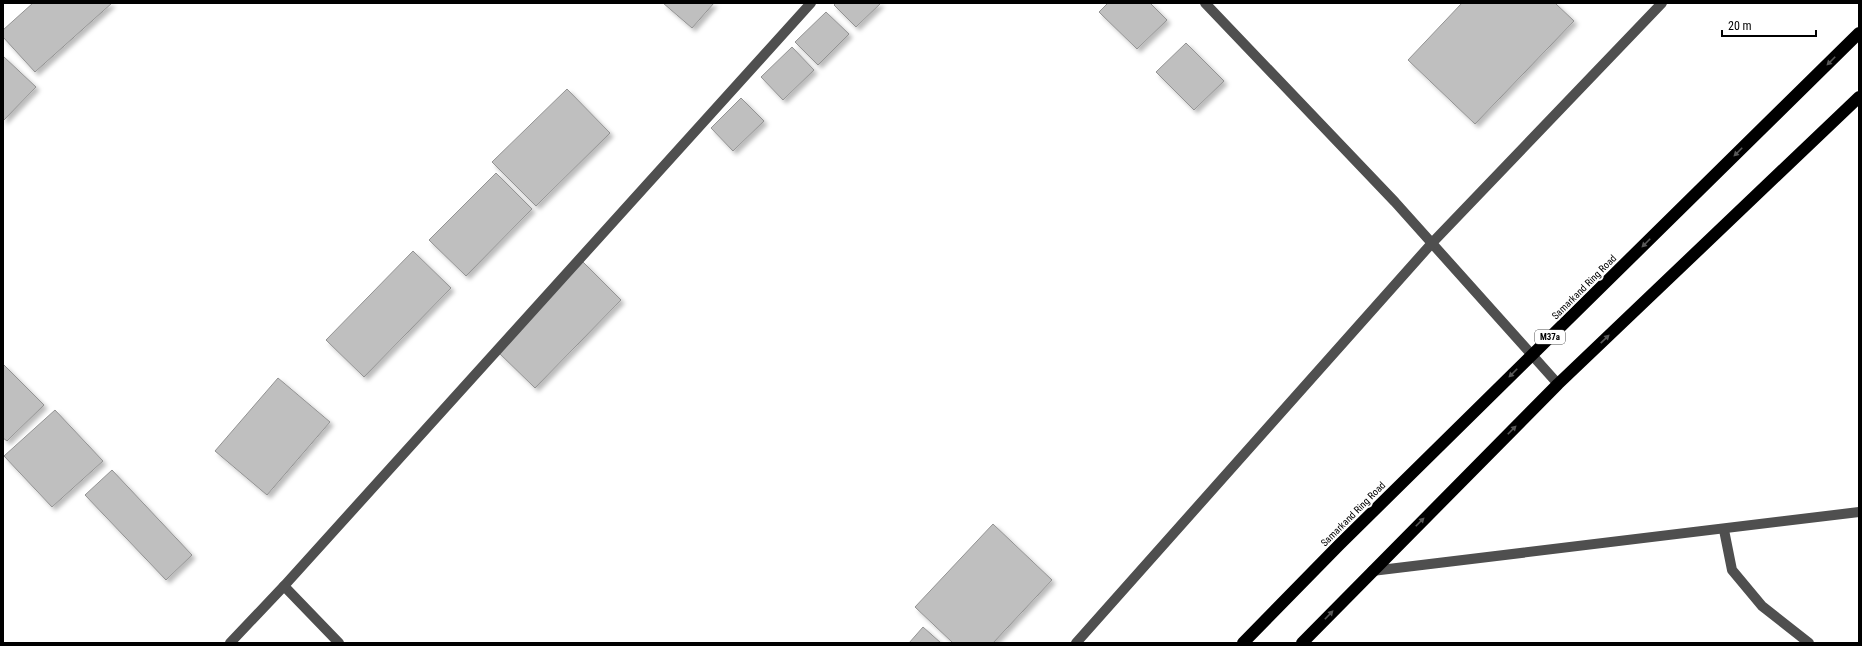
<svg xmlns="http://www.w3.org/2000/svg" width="1862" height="646" font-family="'Roboto Condensed',sans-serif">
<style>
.building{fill:#bfbfbf;stroke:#939393;filter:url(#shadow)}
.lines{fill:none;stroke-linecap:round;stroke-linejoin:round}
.minor{stroke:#4f4f4f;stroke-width:10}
.highway{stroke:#000;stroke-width:12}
.oneway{fill:#595959}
.labels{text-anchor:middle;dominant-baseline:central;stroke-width:4;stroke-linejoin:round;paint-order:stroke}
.shield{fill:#fff;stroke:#4c4c4c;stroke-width:1}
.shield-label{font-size:9px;font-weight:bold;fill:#000}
.street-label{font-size:10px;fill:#000;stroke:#fff}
</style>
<defs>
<filter id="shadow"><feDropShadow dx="3.5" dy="3.5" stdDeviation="2" flood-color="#0004"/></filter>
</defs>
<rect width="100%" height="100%" fill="#fff"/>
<g class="building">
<path d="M 33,3 L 112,3 L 35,72 L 3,37 L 3,30 Z"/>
<path d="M 663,3 L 714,3 L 692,28 Z"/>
<path d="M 836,3 L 881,3 L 856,27 L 834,5 Z"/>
<path d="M 1108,3 L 1150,3 L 1167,20 L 1137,49 L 1099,12 Z"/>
<path d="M 1462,3 L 1555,3 L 1574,21 L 1475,124 L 1408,60 Z"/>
<path d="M 826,12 L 849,34 L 818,65 L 795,42 Z"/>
<path d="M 1186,43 L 1224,81 L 1194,110 L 1156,72 Z"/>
<path d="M 792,47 L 814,70 L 783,100 L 761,77 Z"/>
<path d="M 3,56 L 36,87 L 3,121 Z"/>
<path d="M 567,89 L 610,133 L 536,206 L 492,162 Z"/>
<path d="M 741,98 L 764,121 L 733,151 L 711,128 Z"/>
<path d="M 496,173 L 532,209 L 466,276 L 429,240 Z"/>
<path d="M 413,251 L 451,288 L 364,377 L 326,340 Z"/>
<path d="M 583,262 L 621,300 L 535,388 L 497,351 Z"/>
<path d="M 3,364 L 44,405 L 7,441 L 3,438 Z"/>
<path d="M 278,378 L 330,422 L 267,495 L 215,451 Z"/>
<path d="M 55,410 L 103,461 L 52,507 L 4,456 Z"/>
<path d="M 112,470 L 192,555 L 166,580 L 85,495 Z"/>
<path d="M 993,524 L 1052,580 L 993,643 L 953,643 L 915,607 Z"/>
<path d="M 923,627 L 941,643 L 909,643 Z"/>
</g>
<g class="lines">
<g class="minor">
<path d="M 1205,3 L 1395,202 L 1558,384"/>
<path d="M 1724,530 L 1732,570 L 1762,606 L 1809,643"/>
<path d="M 1372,571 L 1859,512"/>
<path d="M 284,586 L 339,643"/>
<path d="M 230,643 L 284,586 L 811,3"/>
<path d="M 1076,643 L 1432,243 L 1662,3"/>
</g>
<g class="highway">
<path d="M 1243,643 L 1339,545 L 1859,33"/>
<path d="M 1302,643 L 1558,384 L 1859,97"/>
</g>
</g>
<defs><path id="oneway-solid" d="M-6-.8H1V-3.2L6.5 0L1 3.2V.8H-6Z"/></defs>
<g class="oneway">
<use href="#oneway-solid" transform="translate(1831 61) rotate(135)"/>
<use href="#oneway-solid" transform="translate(1738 152) rotate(135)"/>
<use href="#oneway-solid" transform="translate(1646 243) rotate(135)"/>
<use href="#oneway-solid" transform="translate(1605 339) rotate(-44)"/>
<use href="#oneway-solid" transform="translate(1513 373) rotate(135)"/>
<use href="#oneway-solid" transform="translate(1512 430) rotate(-45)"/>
<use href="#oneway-solid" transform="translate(1420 522) rotate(-45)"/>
<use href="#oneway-solid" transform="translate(1329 615) rotate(-46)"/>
</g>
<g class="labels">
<rect class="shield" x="1535" y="330" width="30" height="14" rx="3"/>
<g class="shield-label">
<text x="1550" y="337">M37a</text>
</g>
<g class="street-label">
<text transform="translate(1584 287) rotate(-45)">Samarkand Ring Road</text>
<text transform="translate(1353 514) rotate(-45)">Samarkand Ring Road</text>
</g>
</g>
<rect width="1862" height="646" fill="none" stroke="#000000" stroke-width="8"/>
<path d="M1722 30v6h94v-6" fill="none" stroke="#000000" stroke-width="2"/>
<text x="1728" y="30" font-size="12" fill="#000000" stroke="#ffffff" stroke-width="3" paint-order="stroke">20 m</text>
</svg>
